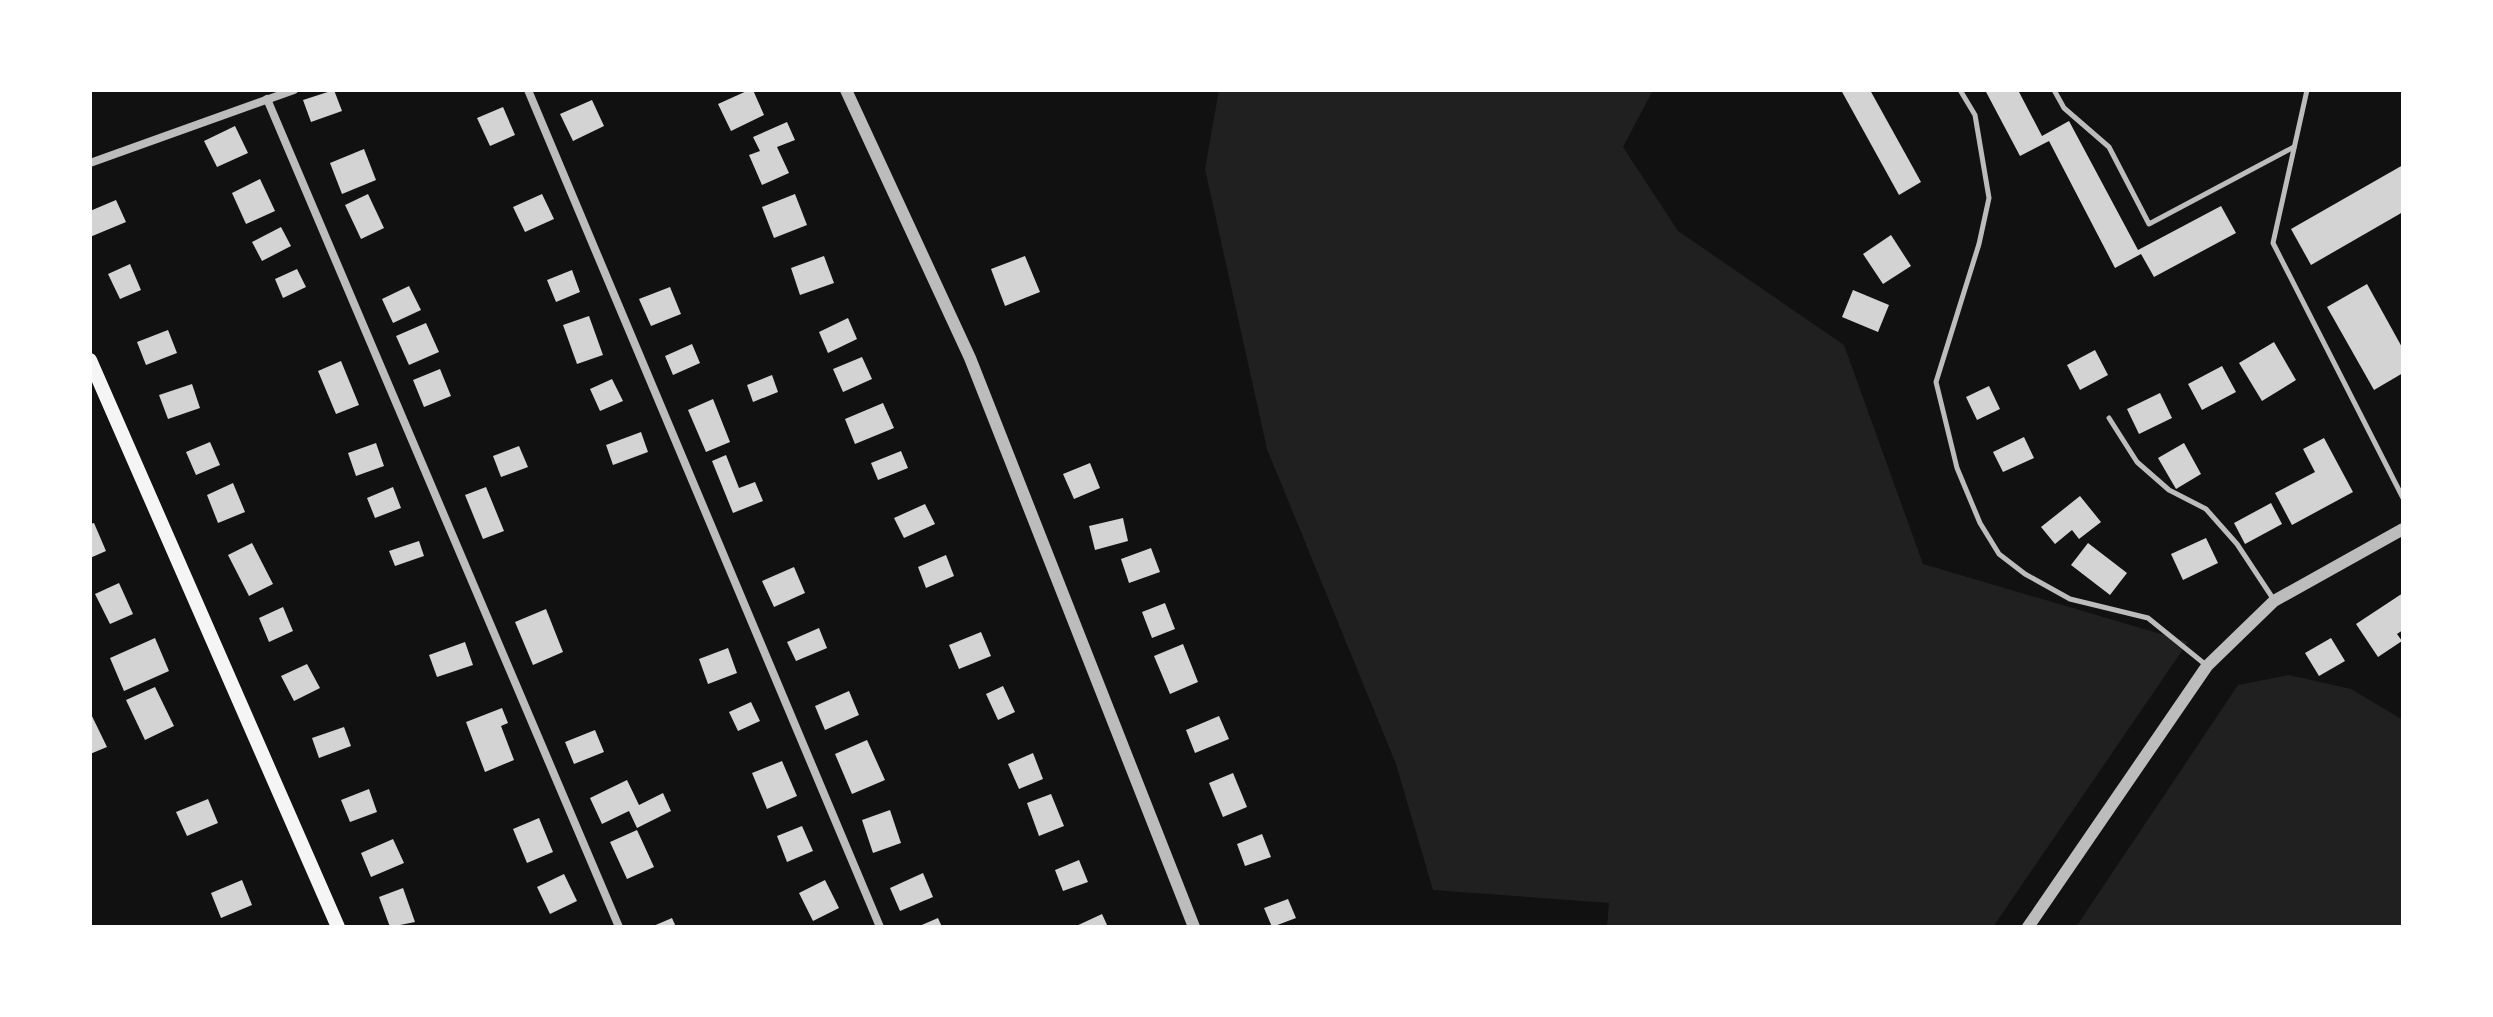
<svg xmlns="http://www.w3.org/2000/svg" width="2493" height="1017" font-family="Roboto,sans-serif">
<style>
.green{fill:#202020}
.building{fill:#d3d3d3}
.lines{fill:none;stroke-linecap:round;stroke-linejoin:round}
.service{stroke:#bcbcbc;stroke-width:5}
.minor{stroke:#bcbcbc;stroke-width:8}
.tertiary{stroke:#bcbcbc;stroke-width:12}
.secondary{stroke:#f5f5f5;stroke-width:14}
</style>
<rect width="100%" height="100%" fill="#111"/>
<g class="green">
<path d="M 1219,90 L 1653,90 L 1623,147 L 1678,231 L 1844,345 L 1923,564 L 2188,642 L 1993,927 L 1607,927 L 1609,903 L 1433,890 L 1396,764 L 1267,449 L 1205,169 Z"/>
<path d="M 2289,675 L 2351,689 L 2403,720 L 2403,927 L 2076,927 L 2238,685 Z"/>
</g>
<g class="building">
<path d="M 334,90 L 342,111 L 311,122 L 303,100 Z"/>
<path d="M 749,90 L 753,90 L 764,115 L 731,131 L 718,104 Z"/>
<path d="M 1841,90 L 1870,90 L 1921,182 L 1899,195 Z"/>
<path d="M 1985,90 L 2018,90 L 2042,136 L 2069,121 L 2138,250 L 2221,206 L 2236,233 L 2154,277 L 2141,254 L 2115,268 L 2049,141 L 2020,156 Z"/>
<path d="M 592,100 L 604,126 L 573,141 L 560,114 Z"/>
<path d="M 503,107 L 515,135 L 490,146 L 477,118 Z"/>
<path d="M 787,122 L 795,140 L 777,147 L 789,173 L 762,185 L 749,155 L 760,151 L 753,137 Z"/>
<path d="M 235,126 L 248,153 L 217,167 L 204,141 Z"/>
<path d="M 364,149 L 376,180 L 342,194 L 330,163 Z"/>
<path d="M 2403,165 L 2403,212 L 2311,265 L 2291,229 Z"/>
<path d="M 260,179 L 275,211 L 246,224 L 232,193 Z"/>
<path d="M 368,194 L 384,228 L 361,239 L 345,205 Z"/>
<path d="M 542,194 L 554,219 L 525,232 L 513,207 Z"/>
<path d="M 795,194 L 807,225 L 774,238 L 762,207 Z"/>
<path d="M 116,200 L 126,222 L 90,237 L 90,211 Z"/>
<path d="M 281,227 L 291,246 L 262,261 L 252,242 Z"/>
<path d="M 1891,235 L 1911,266 L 1883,284 L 1863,254 Z"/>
<path d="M 824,256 L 834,283 L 800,295 L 791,268 Z"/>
<path d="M 1025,256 L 1040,292 L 1005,306 L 991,269 Z"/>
<path d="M 130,264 L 141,290 L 120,299 L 108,274 Z"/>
<path d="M 297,269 L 306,287 L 283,298 L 275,279 Z"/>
<path d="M 572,270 L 580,292 L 556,302 L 547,280 Z"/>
<path d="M 2367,284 L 2403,349 L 2403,373 L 2374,390 L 2327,307 Z"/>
<path d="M 409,286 L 421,310 L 393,323 L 382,299 Z"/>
<path d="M 670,287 L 681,314 L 651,326 L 639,299 Z"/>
<path d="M 1853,290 L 1889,305 L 1878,332 L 1842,317 Z"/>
<path d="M 589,316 L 603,355 L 577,364 L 563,325 Z"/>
<path d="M 848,318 L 857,339 L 828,353 L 819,332 Z"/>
<path d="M 426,323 L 439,352 L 409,365 L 396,336 Z"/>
<path d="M 168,330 L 177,353 L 146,365 L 137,342 Z"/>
<path d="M 2274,342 L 2296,380 L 2262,401 L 2239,363 Z"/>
<path d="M 692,344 L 700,363 L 673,375 L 665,356 Z"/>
<path d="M 2095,350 L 2108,375 L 2080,390 L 2067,365 Z"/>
<path d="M 862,357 L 872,379 L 843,392 L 833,369 Z"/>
<path d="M 341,361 L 359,405 L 336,414 L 318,371 Z"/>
<path d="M 2222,366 L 2236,392 L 2202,410 L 2188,384 Z"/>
<path d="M 440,369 L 451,396 L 424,407 L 413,380 Z"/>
<path d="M 772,375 L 778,392 L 753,402 L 747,385 Z"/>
<path d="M 612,379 L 623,401 L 600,411 L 590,389 Z"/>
<path d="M 192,384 L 200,408 L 168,419 L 159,395 Z"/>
<path d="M 1989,386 L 2000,409 L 1977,420 L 1966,397 Z"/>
<path d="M 2160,393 L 2172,418 L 2139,434 L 2127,409 Z"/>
<path d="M 713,399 L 730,442 L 706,452 L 688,410 Z"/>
<path d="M 883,403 L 894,428 L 855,444 L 845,419 Z"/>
<path d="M 641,432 L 648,452 L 613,465 L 606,445 Z"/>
<path d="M 2024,437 L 2034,458 L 2003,472 L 1993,452 Z"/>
<path d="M 2324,438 L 2353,492 L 2292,525 L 2275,493 L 2315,472 L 2303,449 Z"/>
<path d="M 210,442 L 220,465 L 196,475 L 186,452 Z"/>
<path d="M 376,443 L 384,466 L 356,476 L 348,453 Z"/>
<path d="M 2184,443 L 2201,474 L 2176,489 L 2158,458 Z"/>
<path d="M 519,446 L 528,467 L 501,477 L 493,456 Z"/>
<path d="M 901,451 L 908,468 L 878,480 L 871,463 Z"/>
<path d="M 726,455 L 739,488 L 755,482 L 763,501 L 733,513 L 712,461 Z"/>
<path d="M 1090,463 L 1100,488 L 1074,499 L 1063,474 Z"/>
<path d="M 233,483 L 245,512 L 218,523 L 207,495 Z"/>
<path d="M 393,487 L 401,508 L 375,518 L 367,498 Z"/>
<path d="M 486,487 L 504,531 L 483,539 L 465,495 Z"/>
<path d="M 2080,496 L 2101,522 L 2079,539 L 2072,530 L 2055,544 L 2041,527 Z"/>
<path d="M 2271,503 L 2282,524 L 2245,544 L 2234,523 Z"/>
<path d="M 925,504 L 935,524 L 904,538 L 894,518 Z"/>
<path d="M 1123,518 L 1128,541 L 1095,550 L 1089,526 Z"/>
<path d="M 94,523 L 106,551 L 90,558 L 90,524 Z"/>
<path d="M 2206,538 L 2218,563 L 2183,580 L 2171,554 Z"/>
<path d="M 419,541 L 424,556 L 395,566 L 389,551 Z"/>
<path d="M 252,543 L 273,584 L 249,596 L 228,555 Z"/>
<path d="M 2088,543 L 2127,573 L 2110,595 L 2071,565 Z"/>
<path d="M 1151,548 L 1160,572 L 1129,583 L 1121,559 Z"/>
<path d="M 946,555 L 954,576 L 926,588 L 918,567 Z"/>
<path d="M 794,567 L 805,593 L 774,607 L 762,581 Z"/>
<path d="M 119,583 L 133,614 L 110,624 L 95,594 Z"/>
<path d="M 2403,593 L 2403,630 L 2397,634 L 2402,641 L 2378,657 L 2356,624 Z"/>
<path d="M 1165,603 L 1175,629 L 1152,638 L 1142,612 Z"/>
<path d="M 283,607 L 293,631 L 269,642 L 259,618 Z"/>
<path d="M 546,609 L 563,652 L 533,665 L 515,622 Z"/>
<path d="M 819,628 L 827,648 L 796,661 L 787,642 Z"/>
<path d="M 981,632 L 991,656 L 959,669 L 949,645 Z"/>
<path d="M 155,638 L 169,671 L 124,691 L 110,658 Z"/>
<path d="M 2331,638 L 2345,661 L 2319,676 L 2305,653 Z"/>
<path d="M 465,642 L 473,665 L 437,677 L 429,655 Z"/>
<path d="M 1183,644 L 1198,682 L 1170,694 L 1154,656 Z"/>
<path d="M 728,648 L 737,673 L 708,684 L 699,659 Z"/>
<path d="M 307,664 L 320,688 L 294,701 L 281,676 Z"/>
<path d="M 1003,686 L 1015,712 L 998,720 L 986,694 Z"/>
<path d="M 155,687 L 174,726 L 145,740 L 126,700 Z"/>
<path d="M 849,691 L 859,715 L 825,730 L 815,706 Z"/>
<path d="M 751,702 L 760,721 L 738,731 L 729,712 Z"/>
<path d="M 502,708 L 508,723 L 501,726 L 514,760 L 485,772 L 466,722 Z"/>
<path d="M 90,712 L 107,747 L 90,754 Z"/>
<path d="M 1219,716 L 1229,739 L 1195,753 L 1186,730 Z"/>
<path d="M 344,727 L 351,746 L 319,758 L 312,738 Z"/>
<path d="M 595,730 L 604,752 L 574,764 L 565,742 Z"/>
<path d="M 867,740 L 885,780 L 852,794 L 835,754 Z"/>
<path d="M 1033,753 L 1043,779 L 1019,789 L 1008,764 Z"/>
<path d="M 782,761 L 797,796 L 767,809 L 752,773 Z"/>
<path d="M 1233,773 L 1247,807 L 1223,817 L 1209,783 Z"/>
<path d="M 627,780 L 639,805 L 663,793 L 671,811 L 637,828 L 629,811 L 602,824 L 590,798 Z"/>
<path d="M 369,789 L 377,812 L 350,822 L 341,800 Z"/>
<path d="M 1051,794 L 1064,826 L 1039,836 L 1027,803 Z"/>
<path d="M 208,799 L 218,823 L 187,836 L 176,812 Z"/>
<path d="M 890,810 L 901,843 L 873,853 L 862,820 Z"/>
<path d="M 539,818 L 553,852 L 527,863 L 513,829 Z"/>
<path d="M 802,826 L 813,851 L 787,862 L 777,836 Z"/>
<path d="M 637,830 L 654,867 L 627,879 L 610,842 Z"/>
<path d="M 1262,834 L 1271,857 L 1245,866 L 1237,844 Z"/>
<path d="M 393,839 L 404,863 L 371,877 L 361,853 Z"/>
<path d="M 1079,860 L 1088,882 L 1063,891 L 1055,870 Z"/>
<path d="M 923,873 L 933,897 L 900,911 L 890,888 Z"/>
<path d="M 564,874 L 577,901 L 550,914 L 537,887 Z"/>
<path d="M 242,880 L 252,905 L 221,918 L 211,893 Z"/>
<path d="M 825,880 L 839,908 L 813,921 L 799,893 Z"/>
<path d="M 403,888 L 415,922 L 390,927 L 379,897 Z"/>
<path d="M 1288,899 L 1296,918 L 1272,927 L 1264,908 Z"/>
<path d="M 1102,914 L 1108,927 L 1074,927 Z"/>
<path d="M 672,918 L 676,927 L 651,927 Z"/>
<path d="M 938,918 L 942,927 L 917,927 Z"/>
</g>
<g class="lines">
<g class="service">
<path d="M 1960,90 L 1975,115 L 1989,198 L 1979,244 L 1936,382 L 1957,468 L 1980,523 L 1999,554 L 2025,574 L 2070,599 L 2148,618 L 2206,665"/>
<path d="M 2054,90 L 2064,108 L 2109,147 L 2149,224 L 2294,147"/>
<path d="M 2307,90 L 2273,243 L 2403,498"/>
<path d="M 2109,418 L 2137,462 L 2169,490 L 2206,509 L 2237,544 L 2274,600"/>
</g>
<g class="minor">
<path d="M 528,90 L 880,927"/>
<path d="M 267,99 L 619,927"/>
<path d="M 90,163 L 294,90"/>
</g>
<g class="tertiary">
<path d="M 846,90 L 970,358 L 1194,927"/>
<path d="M 2028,927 L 2207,666 L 2274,601 L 2403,529"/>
</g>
<path class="secondary" d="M 90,360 L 338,927"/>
</g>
<rect width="2493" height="1017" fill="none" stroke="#ffffff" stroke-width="184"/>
</svg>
